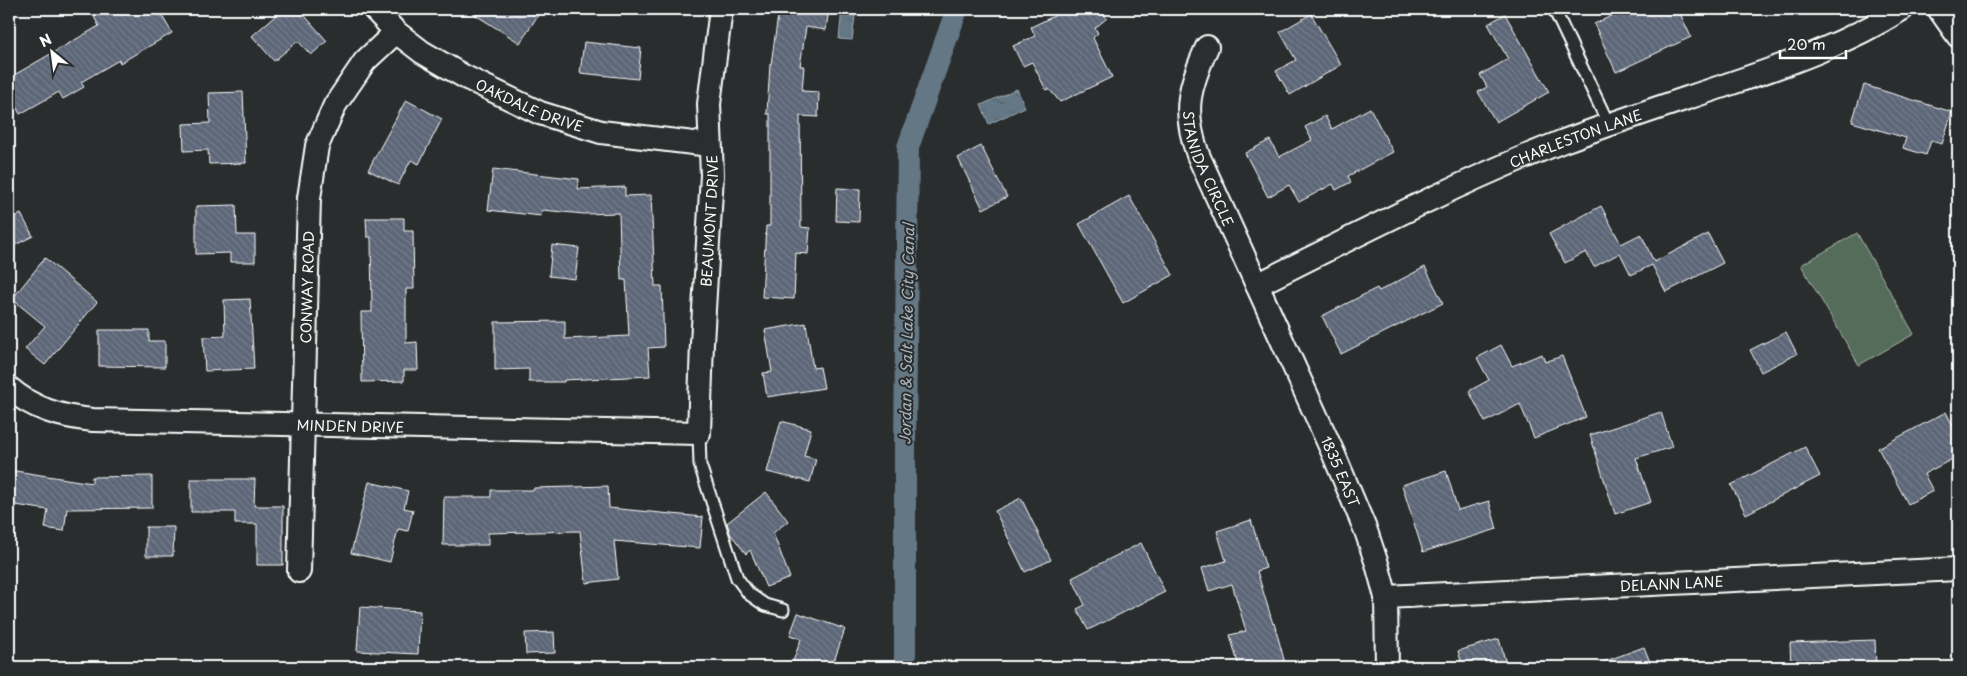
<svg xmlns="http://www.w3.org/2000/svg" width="1967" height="676" font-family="'Playpen Sans',sans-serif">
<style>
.pitch{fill:#546c5a;stroke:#aab6ac}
.water{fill:url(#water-ripples);stroke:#a2adb6}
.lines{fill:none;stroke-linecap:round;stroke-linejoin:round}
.canal{stroke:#647785;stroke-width:22}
.building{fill:url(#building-back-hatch);stroke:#fff}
.lane-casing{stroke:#fff;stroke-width:15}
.street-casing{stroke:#fff;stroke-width:26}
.lane{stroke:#2a2d2e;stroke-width:11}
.street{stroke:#2a2d2e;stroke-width:22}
.labels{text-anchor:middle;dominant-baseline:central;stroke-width:4;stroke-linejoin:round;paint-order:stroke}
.street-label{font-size:14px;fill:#fff;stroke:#2a2d2e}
.water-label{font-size:15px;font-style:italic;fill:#aab4bc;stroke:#2a2d2e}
</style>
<defs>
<pattern id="water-ripples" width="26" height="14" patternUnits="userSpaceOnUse" patternTransform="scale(1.25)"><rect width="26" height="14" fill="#647785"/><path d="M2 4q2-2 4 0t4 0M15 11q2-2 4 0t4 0" fill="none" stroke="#575f66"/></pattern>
<pattern id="building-back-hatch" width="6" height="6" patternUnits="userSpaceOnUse" patternTransform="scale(1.25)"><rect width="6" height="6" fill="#5b6677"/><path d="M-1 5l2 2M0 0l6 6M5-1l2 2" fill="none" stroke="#747d8b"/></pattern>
</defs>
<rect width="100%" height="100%" fill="#2a2d2e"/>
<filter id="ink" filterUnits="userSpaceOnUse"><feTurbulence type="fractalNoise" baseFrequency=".02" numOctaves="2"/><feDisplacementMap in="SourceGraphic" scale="10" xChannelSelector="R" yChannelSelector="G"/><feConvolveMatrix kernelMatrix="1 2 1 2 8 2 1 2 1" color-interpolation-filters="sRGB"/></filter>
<g filter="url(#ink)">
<path class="pitch" d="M 1857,233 L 1914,334 L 1859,365 L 1801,265 Z"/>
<g class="water">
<path d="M 842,9 L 856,9 L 852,40 L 839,39 Z"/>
<path d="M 1017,89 L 1025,107 L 989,124 L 981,105 Z"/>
</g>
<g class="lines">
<path class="canal" d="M 903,667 L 905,661 L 905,445 L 908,147 L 957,9"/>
</g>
<g class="building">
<path d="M 105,9 L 158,9 L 172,33 L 120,63 L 119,60 L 81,82 L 84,87 L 63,99 L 59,92 L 20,114 L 9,94 L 9,78 L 99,26 L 93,15 Z"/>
<path d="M 283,9 L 299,9 L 327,41 L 311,55 L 298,41 L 274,61 L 252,36 Z"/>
<path d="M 466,9 L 542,9 L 520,43 Z"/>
<path d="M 779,9 L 829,9 L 826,30 L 806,27 L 800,66 L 804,66 L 802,91 L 819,92 L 818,117 L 800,116 L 801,227 L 810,228 L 808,254 L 796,253 L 794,299 L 762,297 L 766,226 L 770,226 L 770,114 L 767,114 L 770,64 L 771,64 Z"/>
<path d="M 1053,9 L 1099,9 L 1107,18 L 1095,28 L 1098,33 L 1093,38 L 1112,77 L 1060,102 L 1049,89 L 1046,90 L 1032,62 L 1023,66 L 1013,46 L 1035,36 L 1031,27 L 1056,15 Z"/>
<path d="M 1627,9 L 1678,9 L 1691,37 L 1616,72 L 1594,24 Z"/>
<path d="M 1311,14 L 1341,65 L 1290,95 L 1276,71 L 1296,60 L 1280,32 Z"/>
<path d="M 1505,14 L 1549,92 L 1496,122 L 1478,92 L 1487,87 L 1480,75 L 1508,59 L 1488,24 Z"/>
<path d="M 584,42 L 641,48 L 638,79 L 580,73 Z"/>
<path d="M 1864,85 L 1952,112 L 1942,144 L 1931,141 L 1926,155 L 1903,148 L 1906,138 L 1852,122 Z"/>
<path d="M 243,92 L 246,163 L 209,164 L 208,150 L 184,151 L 183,124 L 210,123 L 209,93 Z"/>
<path d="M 406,100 L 442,119 L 419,164 L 411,160 L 398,185 L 368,170 Z"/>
<path d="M 1370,108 L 1393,152 L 1348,176 L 1351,182 L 1336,190 L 1333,184 L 1299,202 L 1289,185 L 1268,197 L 1245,153 L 1270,140 L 1279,157 L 1312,140 L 1305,127 L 1325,116 L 1332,129 Z"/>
<path d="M 981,146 L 1007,197 L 983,209 L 958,158 Z"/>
<path d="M 493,169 L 579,179 L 578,189 L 625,187 L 625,196 L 651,195 L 655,286 L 662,286 L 664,347 L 648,348 L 650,376 L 564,380 L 564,382 L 529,382 L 529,369 L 495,370 L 495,322 L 565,321 L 565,339 L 629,336 L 626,280 L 621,280 L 619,213 L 584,214 L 542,210 L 541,216 L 488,210 Z"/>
<path d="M 837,188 L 860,189 L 859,222 L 836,221 Z"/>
<path d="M 1129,196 L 1173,275 L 1123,303 L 1079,224 Z"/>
<path d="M 236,205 L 237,235 L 255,235 L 255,262 L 230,262 L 230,253 L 196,254 L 196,206 Z"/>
<path d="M 1601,206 L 1621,244 L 1641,234 L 1654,262 L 1708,234 L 1723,263 L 1666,292 L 1652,265 L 1631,275 L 1620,253 L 1594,267 L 1586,252 L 1565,263 L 1549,234 Z"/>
<path d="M 21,214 L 33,236 L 9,248 L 9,220 Z"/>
<path d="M 366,218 L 404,218 L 404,231 L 413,231 L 414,289 L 406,289 L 406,343 L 417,342 L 418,370 L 404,370 L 404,381 L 362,382 L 361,312 L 372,312 L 371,237 L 367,237 Z"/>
<path d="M 552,245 L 579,248 L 575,279 L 549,276 Z"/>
<path d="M 45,258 L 97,302 L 45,365 L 25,349 L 45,326 L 12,299 Z"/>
<path d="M 1425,267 L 1443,303 L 1341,354 L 1322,316 L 1377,288 L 1379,291 Z"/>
<path d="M 250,299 L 254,369 L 205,371 L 203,337 L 225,336 L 224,300 Z"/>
<path d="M 806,323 L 813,368 L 820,367 L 824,388 L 767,397 L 763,373 L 772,372 L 765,330 Z"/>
<path d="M 99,330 L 149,330 L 149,341 L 165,341 L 165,367 L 99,366 Z"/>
<path d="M 1786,332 L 1797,354 L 1761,372 L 1750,350 Z"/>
<path d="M 1501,345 L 1512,366 L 1542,354 L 1545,362 L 1562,356 L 1586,417 L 1534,438 L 1520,404 L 1485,422 L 1469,391 L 1489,380 L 1477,358 Z"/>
<path d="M 1661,412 L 1672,447 L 1636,458 L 1651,502 L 1615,514 L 1590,435 Z"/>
<path d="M 1946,412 L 1958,436 L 1958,456 L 1924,474 L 1933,491 L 1908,504 L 1878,448 Z"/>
<path d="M 781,421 L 811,429 L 804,456 L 816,459 L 810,482 L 767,472 Z"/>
<path d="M 1805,447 L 1820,476 L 1746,514 L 1731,485 Z"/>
<path d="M 9,470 L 92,483 L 92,477 L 152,476 L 152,508 L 67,509 L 64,531 L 45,528 L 48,510 L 9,504 Z"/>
<path d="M 1446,471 L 1458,510 L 1489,501 L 1497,529 L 1423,552 L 1402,485 Z"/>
<path d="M 191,479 L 255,479 L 254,506 L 283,506 L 283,565 L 257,565 L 257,524 L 235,524 L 235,512 L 191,512 Z"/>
<path d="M 369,482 L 408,491 L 404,508 L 413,510 L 408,531 L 398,529 L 390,562 L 351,553 Z"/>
<path d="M 608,486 L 609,508 L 703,517 L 700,548 L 614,541 L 618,579 L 586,583 L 580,531 L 488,533 L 488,545 L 443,545 L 444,497 L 491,497 L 491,490 L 534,490 L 534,488 Z"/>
<path d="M 766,492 L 788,521 L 773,533 L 790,578 L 766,587 L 750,550 L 746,554 L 730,533 L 727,523 Z"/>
<path d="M 1021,498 L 1051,560 L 1025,572 L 995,511 Z"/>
<path d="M 1251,520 L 1266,568 L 1257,571 L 1273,624 L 1274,623 L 1286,667 L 1239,667 L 1230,635 L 1246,631 L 1232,584 L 1209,591 L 1202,568 L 1226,561 L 1217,531 Z"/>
<path d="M 146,527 L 174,527 L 173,556 L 146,556 Z"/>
<path d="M 1141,543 L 1165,592 L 1088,630 L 1077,609 L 1085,605 L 1072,578 Z"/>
<path d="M 360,607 L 420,611 L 418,654 L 357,651 Z"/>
<path d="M 798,613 L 845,629 L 832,667 L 791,667 L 801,639 L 790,635 Z"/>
<path d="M 554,632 L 555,653 L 526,654 L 525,633 Z"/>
<path d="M 1499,639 L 1507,667 L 1463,667 L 1458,651 Z"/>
<path d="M 1875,640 L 1876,667 L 1791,667 L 1790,643 Z"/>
<path d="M 1644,647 L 1652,667 L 1595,667 L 1595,665 Z"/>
</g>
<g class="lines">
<defs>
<g id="lane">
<path d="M 1554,9 L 1609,125"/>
<path d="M 699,433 L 700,465 L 737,578 L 749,594 L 765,605 L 783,610"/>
</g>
<g id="street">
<path id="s1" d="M 374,9 L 396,32 L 422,52 L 465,77 L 540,113 L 601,132 L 710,145"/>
<path d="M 1939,9 L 1958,36"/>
<path id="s2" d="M 1207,47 C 1189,88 1182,110 1198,155 L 1334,455 L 1366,531 L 1377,564 L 1386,597 L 1387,667"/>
<path id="s3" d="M 1257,285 C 1357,235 1457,183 1561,142 C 1617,121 1673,103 1729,84 C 1789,64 1848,43 1902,9"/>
<path id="s4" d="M 9,388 C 33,409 61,417 93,420 L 699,433 L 702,343 L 712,175 L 709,104 L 721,9"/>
<path id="s5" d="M 299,571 L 309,198 L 317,146 L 335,105 L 365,61 L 396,32"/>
<path id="s6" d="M 1386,597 L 1958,569"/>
</g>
</defs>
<use href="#lane" class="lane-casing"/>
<use href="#street" class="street-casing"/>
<use href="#lane" class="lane"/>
<use href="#street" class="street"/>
</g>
</g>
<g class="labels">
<g class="street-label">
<text stroke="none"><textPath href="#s1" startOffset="185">OAKDALE DRIVE</textPath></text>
<text stroke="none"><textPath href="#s3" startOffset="351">CHARLESTON LANE</textPath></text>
<text stroke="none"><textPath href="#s2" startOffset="128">STANIDA CIRCLE</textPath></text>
<text stroke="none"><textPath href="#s4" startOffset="910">BEAUMONT DRIVE</textPath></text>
<text stroke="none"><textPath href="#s5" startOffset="284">CONWAY ROAD</textPath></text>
<text stroke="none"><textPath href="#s4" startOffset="349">MINDEN DRIVE</textPath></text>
<text stroke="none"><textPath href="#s2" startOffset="459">1835 EAST</textPath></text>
<text stroke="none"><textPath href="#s6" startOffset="286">DELANN LANE</textPath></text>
</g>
<g class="water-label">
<text transform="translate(906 334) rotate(-89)">Jordan &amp; Salt Lake City Canal</text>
</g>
</g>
<rect width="1967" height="676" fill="none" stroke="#2a2d2e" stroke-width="30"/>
<rect x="15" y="15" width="1937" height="646" fill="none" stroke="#fff" stroke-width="2" filter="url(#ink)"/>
<g transform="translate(52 52) rotate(331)" stroke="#2a2d2e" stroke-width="4" paint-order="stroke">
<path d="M0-4L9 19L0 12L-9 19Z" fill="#ffffff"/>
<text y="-8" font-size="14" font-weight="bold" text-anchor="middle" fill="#ffffff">N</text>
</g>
<path d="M1780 50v8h66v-8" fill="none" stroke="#ffffff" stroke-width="2.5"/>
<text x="1787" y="50" font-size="15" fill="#ffffff" stroke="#2a2d2e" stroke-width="4" paint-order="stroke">20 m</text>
</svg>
